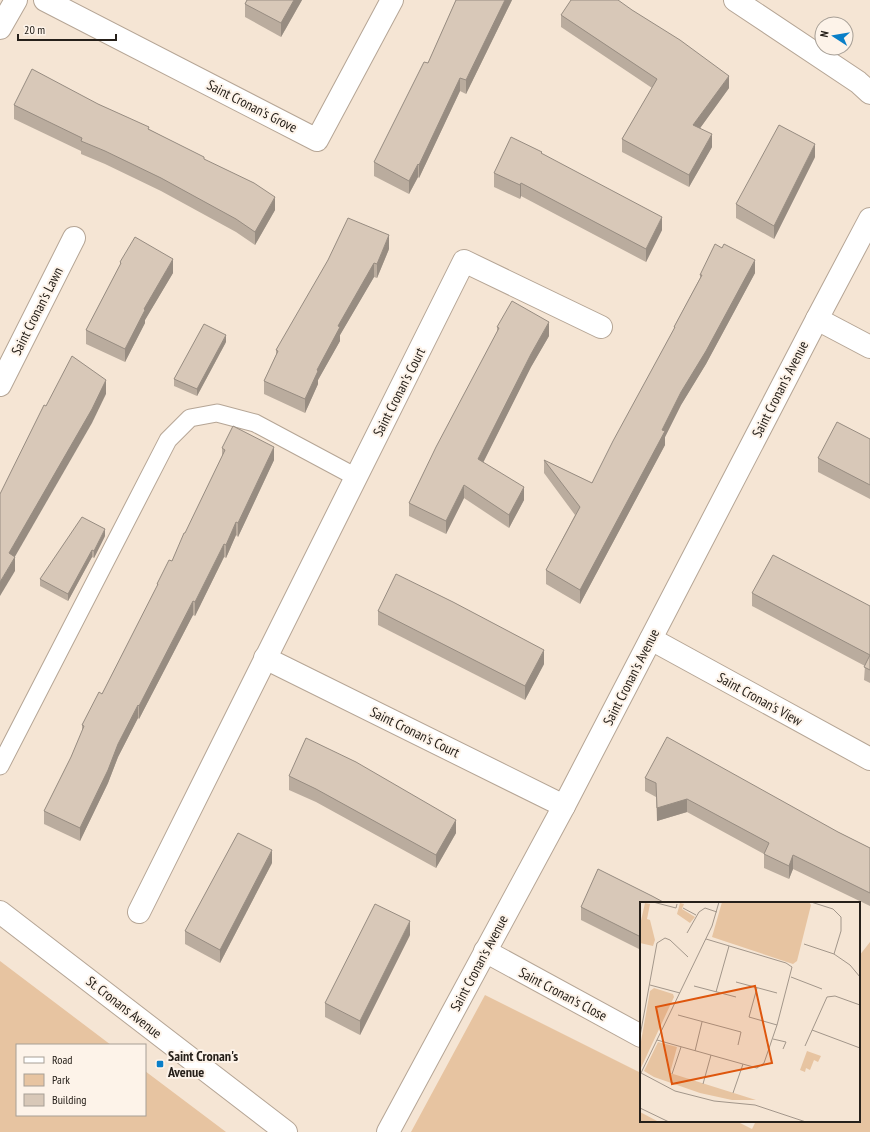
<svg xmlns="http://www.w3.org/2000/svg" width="870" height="1132" font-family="'PT Sans Narrow',sans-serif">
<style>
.green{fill:#e7c4a1}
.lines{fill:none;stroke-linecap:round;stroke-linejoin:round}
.service-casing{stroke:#b5a595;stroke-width:19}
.minor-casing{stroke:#b5a595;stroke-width:24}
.tertiary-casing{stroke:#b5a595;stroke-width:24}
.service{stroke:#fff;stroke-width:17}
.minor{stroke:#fff;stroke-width:22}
.tertiary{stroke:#fff;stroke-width:22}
.wall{fill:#baac9e}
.shaded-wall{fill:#978c81}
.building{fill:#d8c8b8;stroke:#978c81}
.poi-dot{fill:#097fc8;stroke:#fdf3e9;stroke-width:1.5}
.labels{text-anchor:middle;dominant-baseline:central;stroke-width:4;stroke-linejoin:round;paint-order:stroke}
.street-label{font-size:14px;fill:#26201a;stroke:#fdf3e9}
.poi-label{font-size:14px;font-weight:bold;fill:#26201a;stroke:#fdf3e9;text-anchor:start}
.inset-road{fill:none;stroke:#a2968a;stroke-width:1}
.view{fill:#de560d;fill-opacity:0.15;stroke:#de560d;stroke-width:2}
.inset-edge{fill:none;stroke:#26201a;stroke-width:2}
</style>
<rect width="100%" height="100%" fill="#f5e5d4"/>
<g class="green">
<path d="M 870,942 L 870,1132 L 411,1132 L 485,995 L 641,1073 L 641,1121 L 736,1121 L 752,1129 L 756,1121 L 859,1121 L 859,956 Z"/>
<path d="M 0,961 L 111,1045 L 17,1045 L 17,1115 L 145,1115 L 145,1071 L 226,1132 L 0,1132 Z"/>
</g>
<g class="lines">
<defs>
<path id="service" d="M 0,766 L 168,440 L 190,418 L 217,413 L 255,423 L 356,477"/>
<g id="minor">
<path d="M 45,0 L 317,140 L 392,0"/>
<path d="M 735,0 L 858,82 L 870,93"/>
<path d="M 0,28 L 16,0"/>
<path d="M 817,319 L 870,347"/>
<path d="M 0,385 L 74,238"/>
<path d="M 651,639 L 870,759"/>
<path d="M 265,658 L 564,806"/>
<path d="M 139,912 L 464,261 L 601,327"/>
<path d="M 485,951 L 641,1036"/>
<path d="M 388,1132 L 564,806 L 817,319 L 870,219"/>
</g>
<path id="tertiary" d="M 0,912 L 286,1132"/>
</defs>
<use href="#service" class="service-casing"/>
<use href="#minor" class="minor-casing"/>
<use href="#tertiary" class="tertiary-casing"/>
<use href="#service" class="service"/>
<use href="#minor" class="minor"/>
<use href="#tertiary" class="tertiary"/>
</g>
<g class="wall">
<path d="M 247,0 L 302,0 L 281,37 L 245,17 L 245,4 Z"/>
<path d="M 456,0 L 512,0 L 466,94 L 460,91 L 419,178 L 418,177 L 409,194 L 374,176 L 374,162 L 428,63 Z"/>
<path d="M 561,15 L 729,88 L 700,128 L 712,147 L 689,187 L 622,152 L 622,139 L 652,88 L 561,27 Z"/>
<path d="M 98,104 L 149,129 L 204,159 L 275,210 L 255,245 L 236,232 L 161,191 L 105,164 L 81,154 L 81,151 L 14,119 L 14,105 Z"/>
<path d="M 542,154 L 662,230 L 646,262 L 521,196 L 520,199 L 494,187 L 494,173 Z"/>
<path d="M 815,157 L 774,239 L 736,218 L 736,204 Z"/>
<path d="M 389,249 L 377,278 L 374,277 L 340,335 L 340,341 L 318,380 L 318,384 L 305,413 L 264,394 L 264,381 L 276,355 L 276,350 Z"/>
<path d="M 120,262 L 173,273 L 145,320 L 145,323 L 125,362 L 86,344 L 86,330 L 120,265 Z"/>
<path d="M 755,273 L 706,364 L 681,405 L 665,437 L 665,445 L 580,604 L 546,584 L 546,570 L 575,515 L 544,473 L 544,460 L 592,483 L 674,329 L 674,327 L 700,278 L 700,275 Z"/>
<path d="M 497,327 L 549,336 L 531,367 L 483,462 L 524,500 L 509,528 L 464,498 L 446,534 L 409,516 L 409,503 L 497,332 Z"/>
<path d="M 226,342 L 197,396 L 174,386 L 174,379 Z"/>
<path d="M 870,439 L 870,499 L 818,472 L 818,458 Z"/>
<path d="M 222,448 L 274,460 L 238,537 L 236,535 L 226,558 L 224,557 L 195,616 L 193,615 L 139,719 L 138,718 L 118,757 L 108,783 L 80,841 L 44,824 L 44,811 L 71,757 L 82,732 L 82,725 L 102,694 L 157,587 L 157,584 L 172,561 L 222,457 Z"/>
<path d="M 105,536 L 94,558 L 92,557 L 68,601 L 40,586 L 40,579 Z"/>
<path d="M 752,593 L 870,606 L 870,683 L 864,680 L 865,666 L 752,606 Z"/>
<path d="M 378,611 L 544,664 L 525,700 L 378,625 Z"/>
<path d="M 289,776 L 456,833 L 436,868 L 316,802 L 289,790 Z"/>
<path d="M 645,778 L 838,832 L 870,848 L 870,906 L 793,869 L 789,879 L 764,868 L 764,854 L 687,812 L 657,821 L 656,797 L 645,791 Z"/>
<path d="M 272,863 L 220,963 L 185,944 L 185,931 Z"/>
<path d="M 641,903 L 641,950 L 581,920 L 581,907 Z"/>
<path d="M 410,935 L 360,1035 L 325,1017 L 325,1003 Z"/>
</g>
<g class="shaded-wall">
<path d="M 294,0 L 302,0 L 281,37 L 281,23 Z"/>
<path d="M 505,0 L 512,0 L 466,94 L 466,80 Z"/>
<path d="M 729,76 L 729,88 L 693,138 L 693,125 Z"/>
<path d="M 460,78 L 460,91 L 419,178 L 419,165 Z"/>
<path d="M 712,134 L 712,147 L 689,187 L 689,175 Z"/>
<path d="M 815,144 L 815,157 L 774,239 L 774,226 Z"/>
<path d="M 418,164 L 418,177 L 409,194 L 409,181 Z"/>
<path d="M 521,183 L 521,196 L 520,199 L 520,185 Z"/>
<path d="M 275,197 L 275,210 L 255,245 L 255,232 Z"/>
<path d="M 662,217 L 662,230 L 646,262 L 646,249 Z"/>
<path d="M 389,235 L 389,249 L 377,278 L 377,264 Z"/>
<path d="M 173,259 L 173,273 L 145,320 L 145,323 L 125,362 L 125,349 L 144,309 Z"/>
<path d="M 755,260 L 755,273 L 706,364 L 681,405 L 665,437 L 665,445 L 580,604 L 580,590 L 681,392 Z"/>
<path d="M 374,263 L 374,277 L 340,335 L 340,341 L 318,380 L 318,384 L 305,413 L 305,399 L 317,370 L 338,326 Z"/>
<path d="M 549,322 L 549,336 L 531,367 L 478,473 L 478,459 L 531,354 Z"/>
<path d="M 226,335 L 226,342 L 197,396 L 197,389 Z"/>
<path d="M 106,380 L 106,394 L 92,423 L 9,567 L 9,553 Z"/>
<path d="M 274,447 L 274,460 L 238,537 L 238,523 Z"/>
<path d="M 464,485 L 464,498 L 446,534 L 446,521 Z"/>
<path d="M 524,487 L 524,500 L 509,528 L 509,515 Z"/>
<path d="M 236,522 L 236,535 L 226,558 L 226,545 Z"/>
<path d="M 105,529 L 105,536 L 94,558 L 94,551 Z"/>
<path d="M 224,544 L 224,557 L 195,616 L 195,602 Z"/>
<path d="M 92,550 L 92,557 L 68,601 L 68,594 Z"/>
<path d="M 15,557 L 15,571 L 0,596 L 0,582 Z"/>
<path d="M 193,601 L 193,615 L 139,719 L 139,706 Z"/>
<path d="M 544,650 L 544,664 L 525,700 L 525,686 Z"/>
<path d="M 138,705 L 138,718 L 118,757 L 108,783 L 80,841 L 80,828 L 118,744 Z"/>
<path d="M 687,799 L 687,812 L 657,821 L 657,808 Z"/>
<path d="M 456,820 L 456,833 L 436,868 L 436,855 Z"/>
<path d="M 272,850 L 272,863 L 220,963 L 220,950 Z"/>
<path d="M 793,855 L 793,869 L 789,879 L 789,866 Z"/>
<path d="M 410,921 L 410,935 L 360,1035 L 360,1021 Z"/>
</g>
<g class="building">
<path d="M 247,0 L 294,0 L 281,23 L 245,4 Z"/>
<path d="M 456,0 L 505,0 L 466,80 L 460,78 L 419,165 L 418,164 L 409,181 L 374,162 L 424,62 L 428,63 Z"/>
<path d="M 571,0 L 618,0 L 632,10 L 680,40 L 729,76 L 693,125 L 712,134 L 689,175 L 622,139 L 657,79 L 561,15 Z"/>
<path d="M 32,69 L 98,104 L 149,127 L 148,129 L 204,157 L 204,159 L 254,183 L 275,197 L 255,232 L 236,219 L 161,178 L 105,151 L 81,141 L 82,138 L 14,105 Z"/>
<path d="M 779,125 L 815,144 L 774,226 L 736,204 Z"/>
<path d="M 511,137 L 542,152 L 541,153 L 662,217 L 646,249 L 521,183 L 520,185 L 494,173 Z"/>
<path d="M 348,218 L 389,235 L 377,264 L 374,263 L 338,326 L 340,327 L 317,370 L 318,371 L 305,399 L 264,381 L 278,351 L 276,350 L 328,260 Z"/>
<path d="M 135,237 L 173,259 L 144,309 L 145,310 L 125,349 L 86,330 L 121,263 L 120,262 Z"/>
<path d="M 715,244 L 722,248 L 724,244 L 755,260 L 706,351 L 681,392 L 662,430 L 665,431 L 580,590 L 546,570 L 580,507 L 544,460 L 592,483 L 613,441 L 675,327 L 674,327 L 702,275 L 700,275 Z"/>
<path d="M 512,301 L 549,322 L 531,354 L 478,459 L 524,487 L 509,515 L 464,485 L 446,521 L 409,503 L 436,447 L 499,328 L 497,327 Z"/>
<path d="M 204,324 L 226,335 L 197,389 L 174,379 Z"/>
<path d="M 72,356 L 106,380 L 92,409 L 9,553 L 15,557 L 0,582 L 0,494 L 44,405 L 46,406 Z"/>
<path d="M 837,422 L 870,439 L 870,485 L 818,458 Z"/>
<path d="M 233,426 L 274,447 L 238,523 L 236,522 L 226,545 L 224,544 L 195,602 L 193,601 L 139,706 L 138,705 L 118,744 L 108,770 L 80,828 L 44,811 L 71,757 L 84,726 L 82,725 L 99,692 L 102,694 L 158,584 L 157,584 L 169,560 L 172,561 L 184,533 L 185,533 L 225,450 L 222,448 Z"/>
<path d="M 82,517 L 105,529 L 94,551 L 92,550 L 68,594 L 40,579 Z"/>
<path d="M 773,555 L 870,606 L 870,670 L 864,667 L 870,655 L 752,593 Z"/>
<path d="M 396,574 L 453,602 L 544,650 L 525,686 L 378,611 Z"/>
<path d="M 667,737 L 838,832 L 870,848 L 870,893 L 793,855 L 789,866 L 764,854 L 769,843 L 687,799 L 657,808 L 656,783 L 645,778 Z"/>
<path d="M 306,738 L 356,762 L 456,820 L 436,855 L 316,789 L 289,776 Z"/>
<path d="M 238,833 L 272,850 L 220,950 L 185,931 Z"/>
<path d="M 598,869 L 652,896 L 665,903 L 641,903 L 641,937 L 581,907 Z"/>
<path d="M 375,904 L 410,921 L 360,1021 L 325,1003 Z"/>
</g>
<rect class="poi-dot" x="156" y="1060" width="8" height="8" rx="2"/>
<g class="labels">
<g class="street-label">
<text transform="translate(252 106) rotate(27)">Saint Cronan's Grove</text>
<text transform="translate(37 311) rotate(-63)">Saint Cronan's Lawn</text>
<text transform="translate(780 389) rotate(-63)">Saint Cronan's Avenue</text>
<text transform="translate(399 392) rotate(-63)">Saint Cronan's Court</text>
<text transform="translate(631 677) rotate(-63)">Saint Cronan's Avenue</text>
<text transform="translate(760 699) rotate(29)">Saint Cronan's View</text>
<text transform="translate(415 732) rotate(26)">Saint Cronan's Court</text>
<text transform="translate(479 963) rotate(-62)">Saint Cronan's Avenue</text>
<text transform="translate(563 994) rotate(28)">Saint Cronan's Close</text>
<text transform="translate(124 1007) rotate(38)">St. Cronans Avenue</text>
</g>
<g class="poi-label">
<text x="168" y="1056">Saint Cronan's<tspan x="168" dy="16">Avenue</tspan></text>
</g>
</g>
<g transform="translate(640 902)">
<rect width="220" height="220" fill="#f5e5d4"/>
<path d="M 82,0 L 169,0 L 171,3 L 157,59 L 153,62 L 72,35 ZM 5,1 L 10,2 L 7,17 L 10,18 L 15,38 L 13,44 L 0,41 L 0,23 ZM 40,1 L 44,2 L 42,7 L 55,15 L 50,21 L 37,12 ZM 14,86 L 33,92 L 34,95 L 0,168 L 0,145 L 10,89 ZM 18,140 L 37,145 L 30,171 L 116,198 L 92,198 L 60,191 L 14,175 L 4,169 ZM 167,149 L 181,154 L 178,160 L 174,158 L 170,168 L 166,166 L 165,170 L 160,168 ZM 0,210 L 19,220 L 0,220 Z" fill="#e7c4a1"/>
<path class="inset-road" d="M 13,0 L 36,6 L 37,2M 171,0 L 193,7 L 201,15 L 201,29 L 194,52M 43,6 L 56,13M 47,31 L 59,10 L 65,6 L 77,10M 164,42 L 194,52 L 210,63 L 220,75M 151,75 L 182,87M 96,80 L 137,91M 10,83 L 40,91M 54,84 L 96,95M 117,86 L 109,115 L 137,123M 76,90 L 89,44M 38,113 L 101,130 L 98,143M 172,128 L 220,146M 0,134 L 17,41 L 25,36 L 30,38 L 48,55M 133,137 L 146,140 L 143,147M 17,138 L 117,166 L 124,161 L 137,123 L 152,65 L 146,61 L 66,37M 165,144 L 187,95 L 195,94 L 220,103M 55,149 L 62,120M 1,171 L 72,24 L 79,0M 1,171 L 35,189 L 74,199 L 115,203 L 166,220M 32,172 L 41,145M 63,182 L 71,153M 93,191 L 103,162M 0,206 L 29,220"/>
<path class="view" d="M 115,84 L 132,161 L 32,182 L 16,105 Z"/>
<rect width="220" height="220" class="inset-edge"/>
</g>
<rect x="16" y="1044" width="130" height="72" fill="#fdf3e9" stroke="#a79f96"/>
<rect x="24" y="1057" width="20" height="6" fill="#ffffff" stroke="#a79f96"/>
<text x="52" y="1064" font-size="12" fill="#26201a">Road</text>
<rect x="24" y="1074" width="20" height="12" fill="#e7c4a1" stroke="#a79f96"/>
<text x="52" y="1084" font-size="12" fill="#26201a">Park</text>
<rect x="24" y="1094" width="20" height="12" fill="#d8c8b8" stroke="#a79f96"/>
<text x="52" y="1104" font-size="12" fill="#26201a">Building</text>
<g transform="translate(834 36) rotate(282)"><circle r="19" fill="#fdf3e9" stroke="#a79f96"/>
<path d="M0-3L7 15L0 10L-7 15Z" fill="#097fc8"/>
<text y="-6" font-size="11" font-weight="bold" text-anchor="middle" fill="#26201a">N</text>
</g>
<path d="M18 34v6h98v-6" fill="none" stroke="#26201a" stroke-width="2"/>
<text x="24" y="34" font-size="12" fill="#26201a" stroke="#fdf3e9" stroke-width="3" paint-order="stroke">20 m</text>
</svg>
